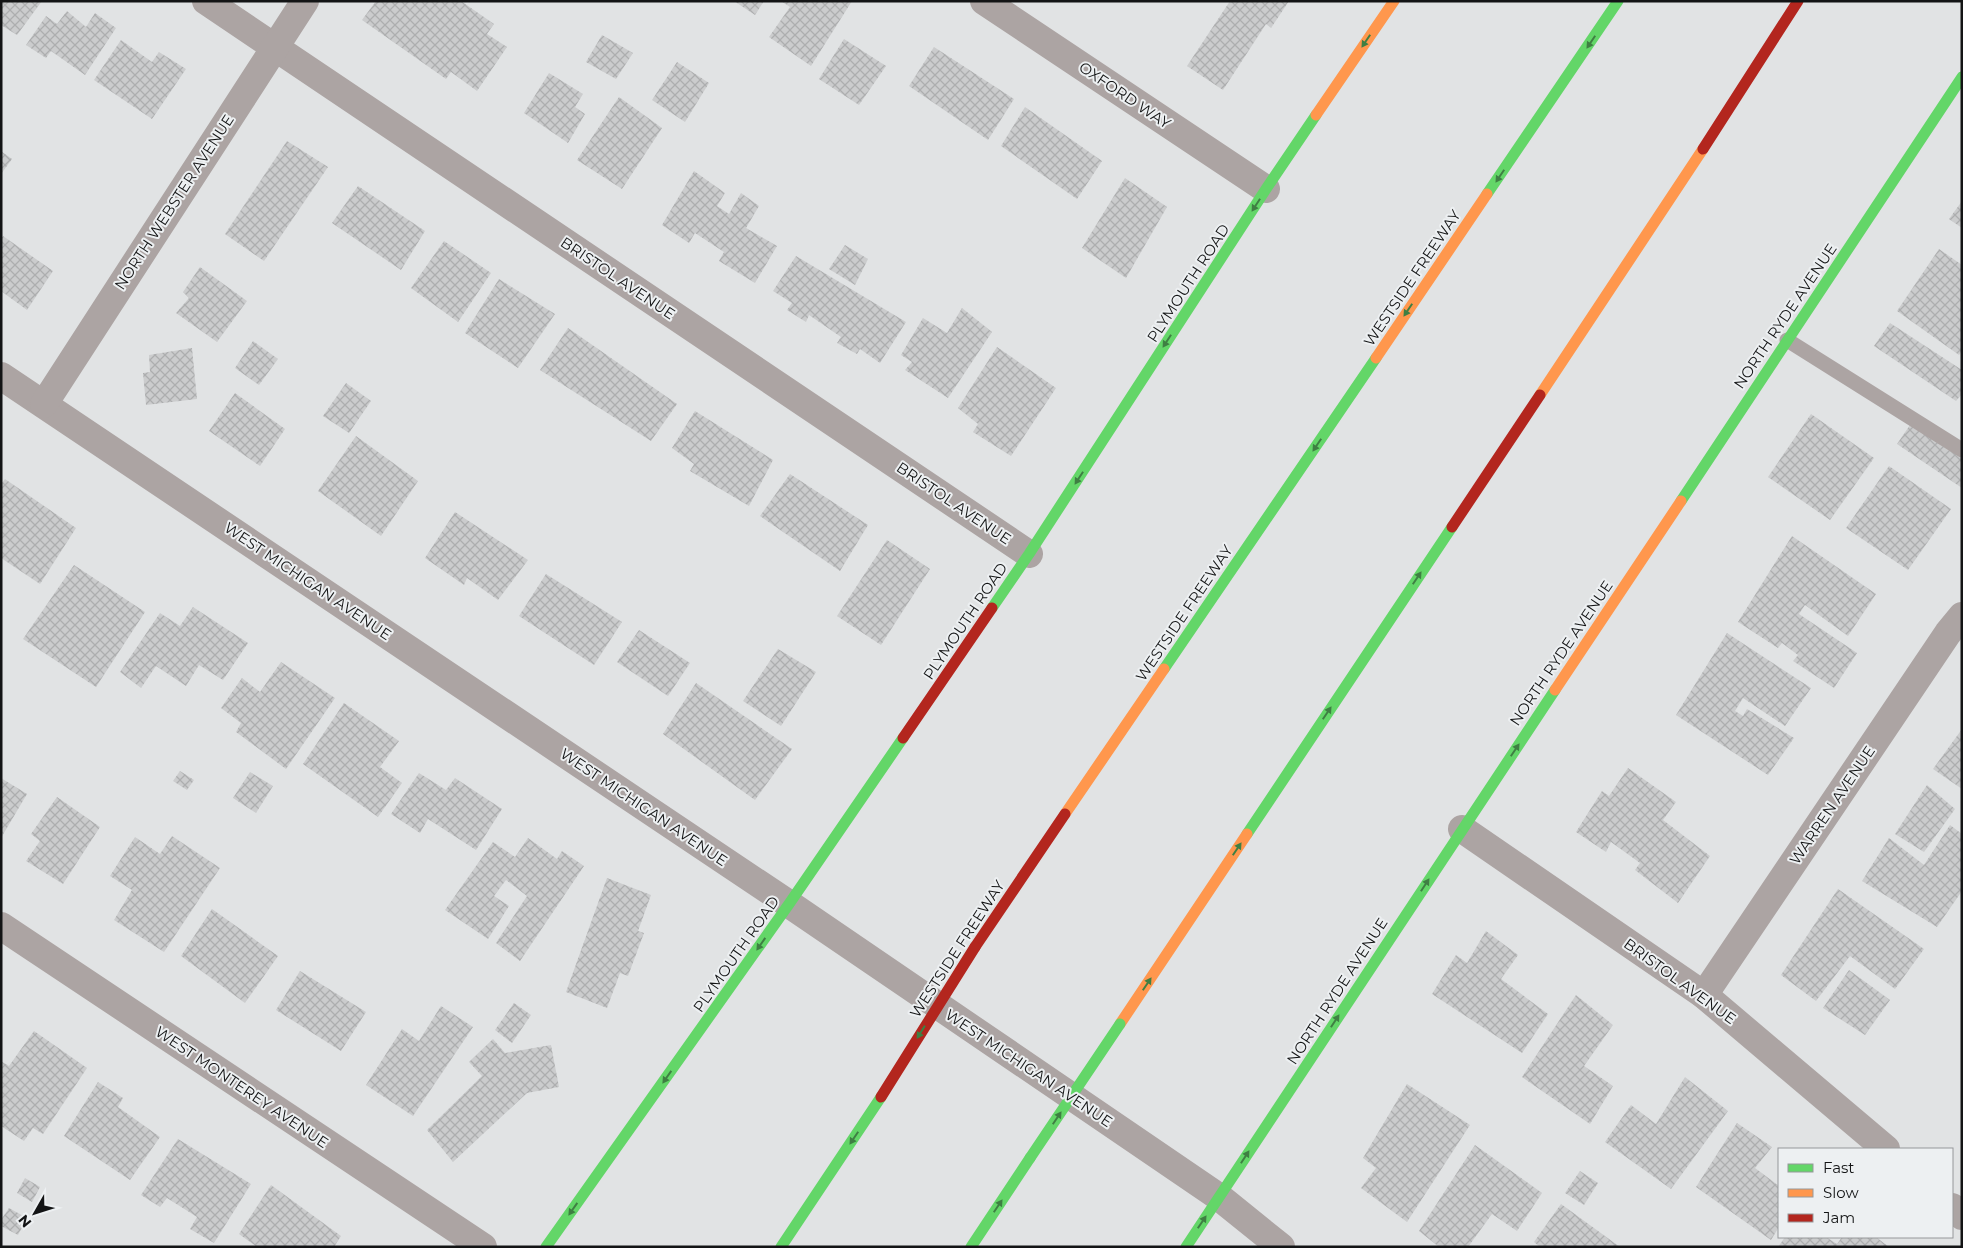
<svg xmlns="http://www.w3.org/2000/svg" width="1963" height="1248" font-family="Montserrat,sans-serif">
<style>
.building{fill:url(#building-cross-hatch)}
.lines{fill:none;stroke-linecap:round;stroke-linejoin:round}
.lane{stroke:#aca4a3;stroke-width:15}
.street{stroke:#aca4a3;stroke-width:28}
.fast{stroke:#63d668;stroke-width:11}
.slow{stroke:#ff974d;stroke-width:11}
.jam{stroke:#b3261e;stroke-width:11}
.fast-bridge{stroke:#63d668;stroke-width:11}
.jam-bridge{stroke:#b3261e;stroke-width:11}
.oneway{fill:#3f7f43}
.labels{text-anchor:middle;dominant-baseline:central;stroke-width:4;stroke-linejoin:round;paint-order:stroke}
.street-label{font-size:15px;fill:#131415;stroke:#edf0f2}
</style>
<defs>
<pattern id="building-cross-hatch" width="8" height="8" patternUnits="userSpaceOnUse" patternTransform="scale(1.25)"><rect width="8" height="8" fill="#cbcccd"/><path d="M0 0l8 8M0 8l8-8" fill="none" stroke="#adaeaf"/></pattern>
</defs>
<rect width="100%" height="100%" fill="#e1e3e4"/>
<g class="building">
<path d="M 1,1 L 42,1 L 17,35 L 1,25 Z"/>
<path d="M 376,1 L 461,1 L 494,24 L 487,34 L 507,47 L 477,91 L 451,72 L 446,79 L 362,20 Z"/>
<path d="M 734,1 L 764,1 L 755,15 Z"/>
<path d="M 781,1 L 852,1 L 811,66 L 769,37 L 790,7 Z"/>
<path d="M 1230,1 L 1289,1 L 1271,28 L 1266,24 L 1223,90 L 1187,66 Z"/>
<path d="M 67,11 L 86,27 L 95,13 L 116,28 L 85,75 L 51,51 L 46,58 L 26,45 L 46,16 L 57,24 Z"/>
<path d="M 602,35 L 633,53 L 616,79 L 586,62 Z"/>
<path d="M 844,39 L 886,66 L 859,105 L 819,79 Z"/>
<path d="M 121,40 L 152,62 L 159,52 L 186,69 L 152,119 L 94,80 Z"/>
<path d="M 934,47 L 1014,99 L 988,140 L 909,86 Z"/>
<path d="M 677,62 L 709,83 L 685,122 L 652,100 Z"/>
<path d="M 549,73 L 583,94 L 575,107 L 585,114 L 568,143 L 524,113 Z"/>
<path d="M 619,97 L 662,128 L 622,189 L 577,160 Z"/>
<path d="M 1025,107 L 1102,161 L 1077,199 L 1001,146 Z"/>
<path d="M 287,141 L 328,167 L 264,261 L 225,234 Z"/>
<path d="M 1,151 L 12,159 L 1,174 Z"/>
<path d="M 694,171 L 725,193 L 717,206 L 729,214 L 741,193 L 759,206 L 746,228 L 777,246 L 755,283 L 719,261 L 724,252 L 695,233 L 689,243 L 662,225 Z"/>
<path d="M 1125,178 L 1167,207 L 1126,278 L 1082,248 Z"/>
<path d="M 358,186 L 425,231 L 401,270 L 332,223 Z"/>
<path d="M 1962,201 L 1962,228 L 1949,219 Z"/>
<path d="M 3,236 L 53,271 L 27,310 L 1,291 L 1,239 Z"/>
<path d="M 444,241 L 491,273 L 458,322 L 411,288 Z"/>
<path d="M 845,245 L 868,259 L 855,285 L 829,269 Z"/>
<path d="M 1939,249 L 1962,265 L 1962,351 L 1959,355 L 1897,311 Z"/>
<path d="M 796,256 L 906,322 L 880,363 L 860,349 L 857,354 L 837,343 L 841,337 L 809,315 L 806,322 L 787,310 L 792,303 L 773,291 Z"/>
<path d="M 200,267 L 247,301 L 217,342 L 176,313 L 189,298 L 183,292 Z"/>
<path d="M 499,279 L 555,314 L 518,368 L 465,333 Z"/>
<path d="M 962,308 L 992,332 L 948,398 L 905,370 L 912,362 L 901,355 L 923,318 L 947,333 Z"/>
<path d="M 1890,323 L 1962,370 L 1962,394 L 1956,401 L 1874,346 Z"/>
<path d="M 568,328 L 677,404 L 651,441 L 540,370 Z"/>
<path d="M 253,341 L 278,359 L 259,385 L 235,368 Z"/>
<path d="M 997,347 L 1056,388 L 1011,456 L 973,432 L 978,424 L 958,408 Z"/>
<path d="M 192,348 L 197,399 L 146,405 L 143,373 L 150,372 L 149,355 Z"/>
<path d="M 346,383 L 371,401 L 349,433 L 323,416 Z"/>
<path d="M 235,393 L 285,429 L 260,466 L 209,431 Z"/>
<path d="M 695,411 L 773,460 L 749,506 L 690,471 L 694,464 L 672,448 Z"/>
<path d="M 1811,414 L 1874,458 L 1830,520 L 1768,477 Z"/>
<path d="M 1912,422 L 1962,455 L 1962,488 L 1897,444 Z"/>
<path d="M 356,436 L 418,481 L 381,536 L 318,491 Z"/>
<path d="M 1889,466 L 1951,509 L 1908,570 L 1846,528 Z"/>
<path d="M 790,474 L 868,525 L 840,571 L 760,516 Z"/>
<path d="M 5,479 L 76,528 L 40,584 L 1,558 L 1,484 Z"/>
<path d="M 455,512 L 528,560 L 498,600 L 467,578 L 464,585 L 425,558 Z"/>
<path d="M 1792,536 L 1876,594 L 1848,636 L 1805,605 L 1799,614 L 1857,653 L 1834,688 L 1793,661 L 1798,655 L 1782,643 L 1778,648 L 1738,622 Z"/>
<path d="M 887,540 L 930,569 L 881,645 L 837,616 Z"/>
<path d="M 74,565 L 145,612 L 96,687 L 23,639 Z"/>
<path d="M 546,574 L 622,622 L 594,665 L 519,616 Z"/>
<path d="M 193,607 L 248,643 L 223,680 L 199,665 L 186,686 L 156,666 L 141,688 L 120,672 L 160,613 L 180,626 Z"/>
<path d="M 639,630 L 690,663 L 668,696 L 617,662 Z"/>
<path d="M 1727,633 L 1811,688 L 1785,726 L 1743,698 L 1735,711 L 1743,716 L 1747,709 L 1794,738 L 1768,775 L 1676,715 Z"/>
<path d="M 778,649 L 816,672 L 781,726 L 743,701 Z"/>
<path d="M 281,662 L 335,698 L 286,769 L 236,732 L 241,723 L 221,708 L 242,678 L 260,692 Z"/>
<path d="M 696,683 L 792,749 L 755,800 L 663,734 Z"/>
<path d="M 344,703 L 399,741 L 380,767 L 402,783 L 378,817 L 303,764 Z"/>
<path d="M 1962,729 L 1962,789 L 1933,769 Z"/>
<path d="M 1628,768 L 1676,802 L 1663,820 L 1710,856 L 1678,903 L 1635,870 L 1640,863 L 1611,842 L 1606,852 L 1576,832 L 1602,791 L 1609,796 Z"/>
<path d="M 180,771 L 194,780 L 187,790 L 173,781 Z"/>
<path d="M 250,772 L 273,786 L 256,813 L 233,798 Z"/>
<path d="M 419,773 L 446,790 L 455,778 L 502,809 L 476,850 L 428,819 L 420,833 L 391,814 Z"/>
<path d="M 1,778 L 27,794 L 1,838 Z"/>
<path d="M 1927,785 L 1955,809 L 1924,852 L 1895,834 Z"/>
<path d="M 57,797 L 100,827 L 63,884 L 26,861 L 40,841 L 31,834 Z"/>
<path d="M 1950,825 L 1962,834 L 1962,891 L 1937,927 L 1862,881 L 1889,838 L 1924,865 Z"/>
<path d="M 172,836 L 220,868 L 164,952 L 114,920 L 132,890 L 110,876 L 135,837 L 160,854 Z"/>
<path d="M 528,838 L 557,859 L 562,851 L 584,866 L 520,961 L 496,943 L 527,896 L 506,880 L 494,896 L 509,906 L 488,939 L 445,910 L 493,842 L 515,857 Z"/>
<path d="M 607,878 L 651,895 L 638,931 L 644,933 L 628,976 L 620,973 L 607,1008 L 566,992 Z"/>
<path d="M 1838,889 L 1924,949 L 1895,989 L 1850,956 L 1816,1001 L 1781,975 Z"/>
<path d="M 212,909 L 278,956 L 245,1003 L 181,956 Z"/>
<path d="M 1486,931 L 1518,955 L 1501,979 L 1548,1014 L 1522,1053 L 1432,994 L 1456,955 L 1467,963 Z"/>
<path d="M 1849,970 L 1890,1000 L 1865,1035 L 1823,1008 Z"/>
<path d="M 300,971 L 366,1012 L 341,1051 L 276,1010 Z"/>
<path d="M 1576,995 L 1613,1025 L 1584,1066 L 1613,1086 L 1590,1124 L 1522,1077 Z"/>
<path d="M 514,1003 L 531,1015 L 512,1043 L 495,1030 Z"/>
<path d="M 441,1006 L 473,1027 L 413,1116 L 366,1085 L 402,1029 L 419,1041 Z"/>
<path d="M 34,1031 L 87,1068 L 43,1134 L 33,1128 L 24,1141 L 1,1126 L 1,1061 L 9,1066 Z"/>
<path d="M 493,1039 L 505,1053 L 551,1045 L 559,1087 L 527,1093 L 453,1162 L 427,1130 L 482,1076 L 469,1062 Z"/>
<path d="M 1685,1077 L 1728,1111 L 1671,1189 L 1605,1142 L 1631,1105 L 1656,1124 Z"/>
<path d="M 98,1082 L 123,1098 L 118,1107 L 160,1137 L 130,1180 L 64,1136 Z"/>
<path d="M 1407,1084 L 1470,1125 L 1407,1222 L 1361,1188 L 1376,1168 L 1363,1158 Z"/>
<path d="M 1737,1123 L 1772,1147 L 1755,1168 L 1779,1186 L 1779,1227 L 1771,1240 L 1696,1187 Z"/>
<path d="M 178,1139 L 251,1184 L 214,1243 L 190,1229 L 197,1217 L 167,1198 L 160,1207 L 141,1195 Z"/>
<path d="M 1475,1145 L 1542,1193 L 1517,1231 L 1492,1214 L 1468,1247 L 1439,1247 L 1419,1231 Z"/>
<path d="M 1580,1171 L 1598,1183 L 1584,1205 L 1565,1193 Z"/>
<path d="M 25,1178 L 40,1187 L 32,1202 L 17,1193 Z"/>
<path d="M 271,1185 L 341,1236 L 334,1247 L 257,1247 L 239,1234 Z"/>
<path d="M 1561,1204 L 1620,1247 L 1540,1247 L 1534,1242 Z"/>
<path d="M 9,1208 L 27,1218 L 18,1235 L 1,1226 L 1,1220 Z"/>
<path d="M 1785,1237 L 1826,1237 L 1837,1244 L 1842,1237 L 1876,1237 L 1889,1247 L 1778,1247 Z"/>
</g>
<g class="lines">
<path class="lane" d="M 1787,340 L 1962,450"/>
<g class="street">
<path d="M 206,1 L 1029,554"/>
<path d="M 984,1 L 1266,189"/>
<path d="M 1,376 L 789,904 L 1219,1197 L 1281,1247"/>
<path d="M 44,404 L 305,1"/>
<path d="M 1462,829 L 1704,995 L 1886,1149"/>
<path d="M 1,926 L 483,1247"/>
<path d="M 1704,995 L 1948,633 L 1962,616"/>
<path d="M 1952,1207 L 1962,1216"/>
</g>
<g class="fast">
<path d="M 1487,194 L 1618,1"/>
<path d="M 1681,501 L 1962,77"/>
<path d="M 992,608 L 1029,554 L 1266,189 L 1316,115"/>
<path d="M 1164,669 L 1376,358"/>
<path d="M 1247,834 L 1452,527"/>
<path d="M 546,1247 L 789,904 L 903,738"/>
<path d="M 781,1247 L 881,1097"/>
<path d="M 971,1247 L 1030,1158"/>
<path d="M 1186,1247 L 1555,690"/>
</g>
<g class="slow">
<path d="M 1316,115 L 1394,1"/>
<path d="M 1376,358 L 1487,194"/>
<path d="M 1540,395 L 1703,149"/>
<path d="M 1555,690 L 1681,501"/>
<path d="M 1065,814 L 1164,669"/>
<path d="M 1120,1024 L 1247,834"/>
</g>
<g class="jam">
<path d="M 1703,149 L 1798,1"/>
<path d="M 1452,527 L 1540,395"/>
<path d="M 903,738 L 992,608"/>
<path d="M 975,947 L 1065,814"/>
</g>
<path class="fast-bridge" d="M 1030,1158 L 1120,1024"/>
<path class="jam-bridge" d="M 881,1097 L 975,947"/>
</g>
<defs><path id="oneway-solid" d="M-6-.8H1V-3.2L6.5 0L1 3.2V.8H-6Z" transform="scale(1.25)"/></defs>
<g class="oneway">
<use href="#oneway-solid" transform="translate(1366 41) rotate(124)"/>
<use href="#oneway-solid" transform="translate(1591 42) rotate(124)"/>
<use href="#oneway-solid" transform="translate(1500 176) rotate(124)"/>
<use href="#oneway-solid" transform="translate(1256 205) rotate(123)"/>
<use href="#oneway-solid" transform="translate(1408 310) rotate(124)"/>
<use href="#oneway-solid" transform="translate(1167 341) rotate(123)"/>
<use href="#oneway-solid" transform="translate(1317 445) rotate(124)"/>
<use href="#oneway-solid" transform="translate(1079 478) rotate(123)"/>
<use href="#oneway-solid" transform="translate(1417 578) rotate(-56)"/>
<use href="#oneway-solid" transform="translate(1327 713) rotate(-56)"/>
<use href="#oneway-solid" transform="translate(1515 750) rotate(-56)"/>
<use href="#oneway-solid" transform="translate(1237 849) rotate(-56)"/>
<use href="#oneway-solid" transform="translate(1425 885) rotate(-57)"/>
<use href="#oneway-solid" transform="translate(761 944) rotate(125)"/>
<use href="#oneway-solid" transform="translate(1147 984) rotate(-56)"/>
<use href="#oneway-solid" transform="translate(1335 1021) rotate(-57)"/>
<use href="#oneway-solid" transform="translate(921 1032) rotate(122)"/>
<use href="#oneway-solid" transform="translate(667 1077) rotate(125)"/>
<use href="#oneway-solid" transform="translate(1057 1118) rotate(-56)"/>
<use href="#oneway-solid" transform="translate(854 1138) rotate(124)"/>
<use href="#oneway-solid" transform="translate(1245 1157) rotate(-57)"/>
<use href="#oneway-solid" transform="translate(998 1206) rotate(-56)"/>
<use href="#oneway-solid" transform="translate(573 1209) rotate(125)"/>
<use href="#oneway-solid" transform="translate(1202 1222) rotate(-56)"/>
</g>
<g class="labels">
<g class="street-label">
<text transform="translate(1125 95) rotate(34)">OXFORD WAY</text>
<text transform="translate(174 202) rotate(-57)">NORTH WEBSTER AVENUE</text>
<text transform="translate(618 278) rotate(34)">BRISTOL AVENUE</text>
<text transform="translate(1412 278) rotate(-56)">WESTSIDE FREEWAY</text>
<text transform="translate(1188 283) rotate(-57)">PLYMOUTH ROAD</text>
<text transform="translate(1785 316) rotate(-56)">NORTH RYDE AVENUE</text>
<text transform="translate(954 503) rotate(34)">BRISTOL AVENUE</text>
<text transform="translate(308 581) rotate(34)">WEST MICHIGAN AVENUE</text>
<text transform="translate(1184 613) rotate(-56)">WESTSIDE FREEWAY</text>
<text transform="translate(965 621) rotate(-56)">PLYMOUTH ROAD</text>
<text transform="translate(1561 653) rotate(-56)">NORTH RYDE AVENUE</text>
<text transform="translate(1832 805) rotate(-56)">WARREN AVENUE</text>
<text transform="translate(644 807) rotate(34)">WEST MICHIGAN AVENUE</text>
<text transform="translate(957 949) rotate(-57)">WESTSIDE FREEWAY</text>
<text transform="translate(736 954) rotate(-55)">PLYMOUTH ROAD</text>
<text transform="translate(1680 981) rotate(36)">BRISTOL AVENUE</text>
<text transform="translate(1337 991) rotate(-57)">NORTH RYDE AVENUE</text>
<text transform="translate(1029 1068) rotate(34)">WEST MICHIGAN AVENUE</text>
<text transform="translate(242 1087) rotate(34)">WEST MONTEREY AVENUE</text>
</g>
</g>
<rect width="1963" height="1248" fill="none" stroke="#131415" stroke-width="5"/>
<rect x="1778" y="1148" width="175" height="90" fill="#edf0f2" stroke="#96989a"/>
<rect x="1788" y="1164" width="25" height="8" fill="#63d668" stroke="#96989a"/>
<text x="1823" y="1173" font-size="15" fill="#131415">Fast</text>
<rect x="1788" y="1189" width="25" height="8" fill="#ff974d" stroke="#96989a"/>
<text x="1823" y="1198" font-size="15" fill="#131415">Slow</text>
<rect x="1788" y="1214" width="25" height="8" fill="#b3261e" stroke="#96989a"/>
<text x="1823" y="1223" font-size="15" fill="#131415">Jam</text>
<g transform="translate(35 1213) rotate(231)" stroke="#edf0f2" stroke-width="4" paint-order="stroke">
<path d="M0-4L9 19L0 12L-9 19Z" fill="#131415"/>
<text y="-8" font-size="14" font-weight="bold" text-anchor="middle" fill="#131415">N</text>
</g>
</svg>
